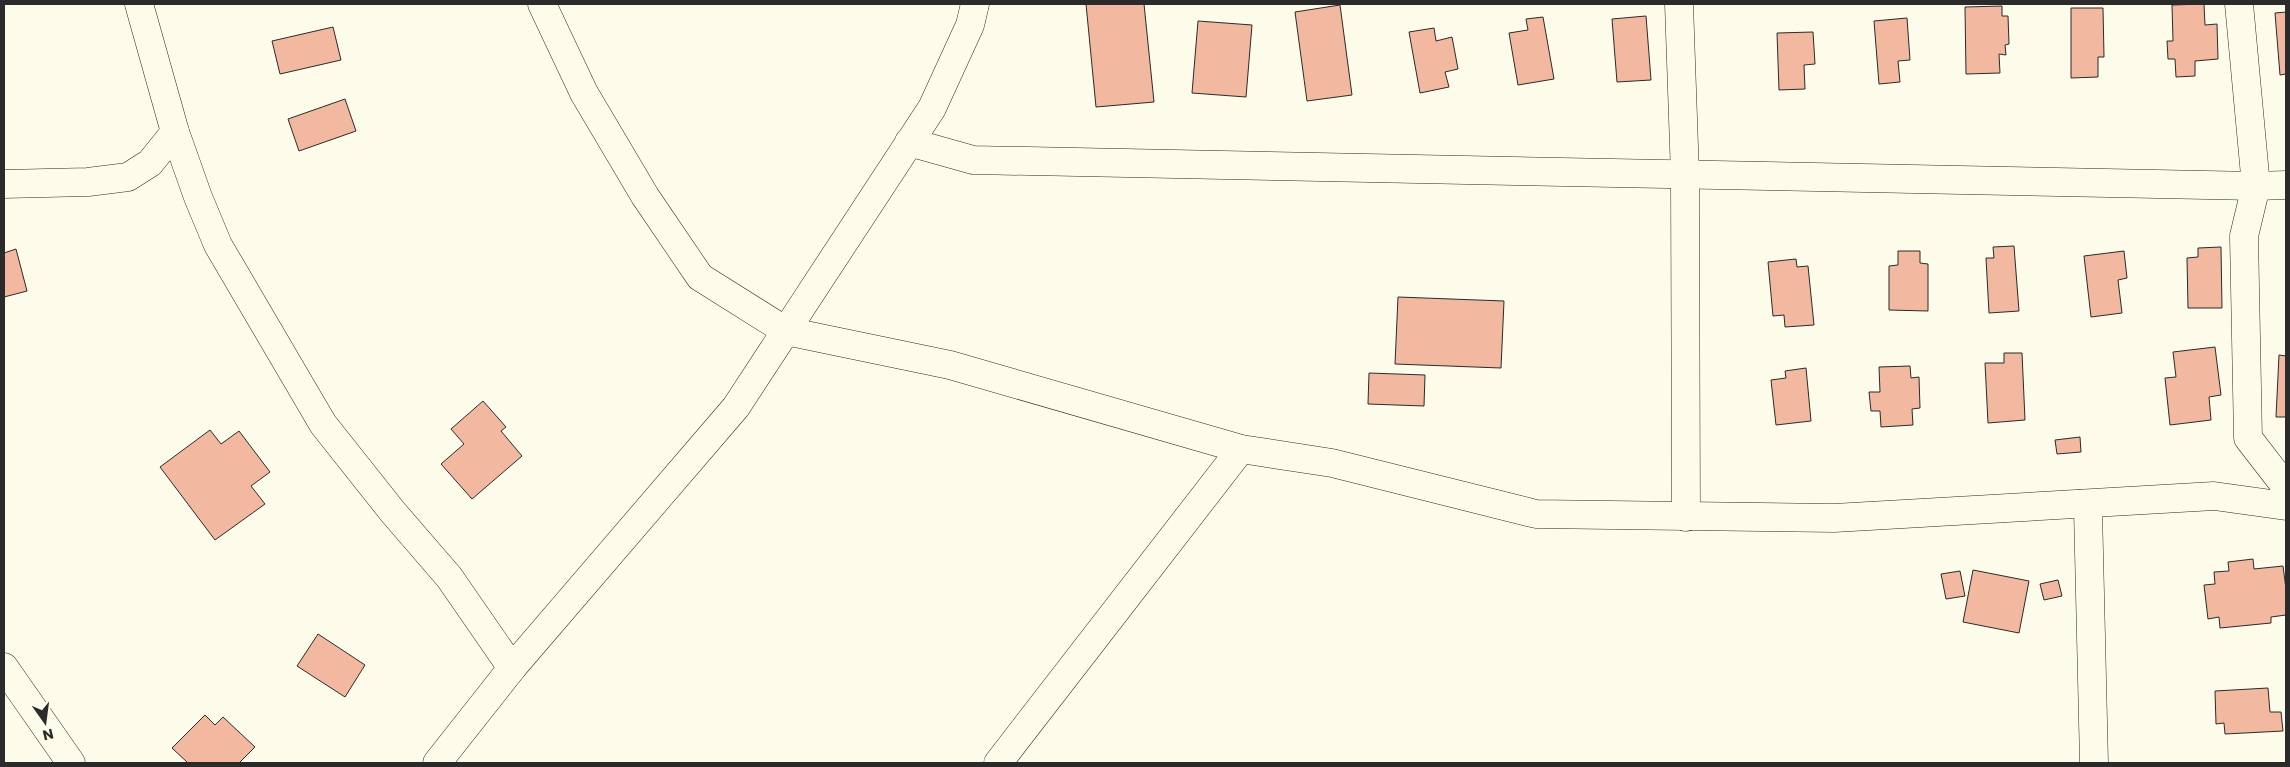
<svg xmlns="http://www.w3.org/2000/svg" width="2290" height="767" font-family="Poppins,sans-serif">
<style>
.building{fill:#f2b8a0;stroke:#2b2b2b}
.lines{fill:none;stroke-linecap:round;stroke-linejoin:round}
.minor-casing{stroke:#2b2b2b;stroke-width:29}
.minor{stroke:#fdfbea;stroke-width:28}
</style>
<rect width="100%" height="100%" fill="#fdfbea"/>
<g class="building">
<path d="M 1086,4 L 1144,4 L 1154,102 L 1096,107 Z"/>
<path d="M 2204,4 L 2205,25 L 2217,24 L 2218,59 L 2195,61 L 2195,76 L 2176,77 L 2175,59 L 2168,59 L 2167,41 L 2173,41 L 2172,5 Z"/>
<path d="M 1340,5 L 1352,95 L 1307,101 L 1295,12 Z"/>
<path d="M 2002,6 L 2002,16 L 2008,16 L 2009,44 L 2005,45 L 2006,55 L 1999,54 L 2000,73 L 1966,74 L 1965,7 Z"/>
<path d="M 2071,8 L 2103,8 L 2104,57 L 2098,57 L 2098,77 L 2071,78 Z"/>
<path d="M 2286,12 L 2286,74 L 2280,75 L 2275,13 Z"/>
<path d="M 1646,16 L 1651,80 L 1617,82 L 1612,19 Z"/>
<path d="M 1543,17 L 1554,79 L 1518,85 L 1509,33 L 1528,30 L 1526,19 Z"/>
<path d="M 1907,18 L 1910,60 L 1898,61 L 1900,82 L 1879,84 L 1874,21 Z"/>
<path d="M 1198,21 L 1252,25 L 1246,97 L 1192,93 Z"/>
<path d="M 333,27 L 341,60 L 280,74 L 272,41 Z"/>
<path d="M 1434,28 L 1436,41 L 1452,37 L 1458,69 L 1445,72 L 1449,87 L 1420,93 L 1409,32 Z"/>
<path d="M 1813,32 L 1815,64 L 1804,65 L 1805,89 L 1779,90 L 1777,33 Z"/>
<path d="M 345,99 L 356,131 L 299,151 L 288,119 Z"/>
<path d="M 2014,246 L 2019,311 L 1989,313 L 1986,258 L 1994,258 L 1993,247 Z"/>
<path d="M 2221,247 L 2222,308 L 2188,308 L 2187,258 L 2198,257 L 2198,248 Z"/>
<path d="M 16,249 L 27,291 L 4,297 L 4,253 Z"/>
<path d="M 1898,251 L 1920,251 L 1920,263 L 1928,264 L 1928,311 L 1889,310 L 1889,266 L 1898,265 Z"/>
<path d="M 2124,251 L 2127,278 L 2118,280 L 2122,313 L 2091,317 L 2084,256 Z"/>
<path d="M 1796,259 L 1797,267 L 1808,266 L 1814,325 L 1785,327 L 1784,315 L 1773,316 L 1768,262 Z"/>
<path d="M 1398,297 L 1504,301 L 1501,368 L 1395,364 Z"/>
<path d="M 2215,347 L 2221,395 L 2209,397 L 2211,420 L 2170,425 L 2165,378 L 2176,377 L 2173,352 Z"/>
<path d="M 2004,353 L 2022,353 L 2025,420 L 1988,423 L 1985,363 L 2004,363 Z"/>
<path d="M 2279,355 L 2286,356 L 2286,417 L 2276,417 Z"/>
<path d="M 1910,366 L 1911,378 L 1919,377 L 1920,408 L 1912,409 L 1913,425 L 1881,427 L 1880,411 L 1871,411 L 1869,392 L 1880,392 L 1879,367 Z"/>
<path d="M 1806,368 L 1811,421 L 1776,425 L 1771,380 L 1786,378 L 1785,371 Z"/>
<path d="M 1369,373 L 1425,375 L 1424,406 L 1368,404 Z"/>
<path d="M 483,401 L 506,427 L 501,431 L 522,456 L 472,499 L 441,464 L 464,444 L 451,429 Z"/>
<path d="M 210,430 L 221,444 L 239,431 L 270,472 L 251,486 L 265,504 L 215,540 L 160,467 Z"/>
<path d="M 2080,437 L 2081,452 L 2057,454 L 2055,440 Z"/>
<path d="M 2253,559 L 2254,569 L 2283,566 L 2286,589 L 2286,615 L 2271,617 L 2271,623 L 2220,628 L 2219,617 L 2208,619 L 2204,585 L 2215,584 L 2214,572 L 2229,571 L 2228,562 Z"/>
<path d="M 1973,570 L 2029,581 L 2019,633 L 1963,622 Z"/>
<path d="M 1960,571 L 1965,596 L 1946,599 L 1941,574 Z"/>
<path d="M 2058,580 L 2062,596 L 2044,600 L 2040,584 Z"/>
<path d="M 318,634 L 365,665 L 345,697 L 297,666 Z"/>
<path d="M 2268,688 L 2270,712 L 2281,712 L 2283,731 L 2225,734 L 2224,723 L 2216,724 L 2215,691 Z"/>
<path d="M 205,715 L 215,725 L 223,717 L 255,747 L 239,763 L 188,763 L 172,748 Z"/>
</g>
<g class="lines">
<defs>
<g id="minor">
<path d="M 139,4 L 175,132 L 198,197 L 218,245 L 323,424 L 392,511 L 449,577 L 512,668"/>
<path d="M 542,4 L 584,93 L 645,196 L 700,277 L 786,331 L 950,365 L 1241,449 L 1332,463 L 1536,514 L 1834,518 L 2214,496 L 2286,506"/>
<path d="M 1679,4 L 1685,175 L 1686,517"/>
<path d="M 2239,4 L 2256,186 L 2244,236 L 2248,438 L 2286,487"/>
<path d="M 909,142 L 973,160 L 2256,186 L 2286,185"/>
<path d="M 4,184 L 88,182 L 128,177 L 150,163 L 175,132"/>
<path d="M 2080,504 L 2088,510 L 2094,763"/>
<path d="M 4,667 L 71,763"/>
<path d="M 437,763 L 512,668 L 736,407 L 932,108 L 970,25 L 975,4"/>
<path d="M 998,763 L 1241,449"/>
</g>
</defs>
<use href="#minor" class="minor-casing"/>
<use href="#minor" class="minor"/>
</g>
<rect width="2290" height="767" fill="none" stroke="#2b2b2b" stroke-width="10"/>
<g transform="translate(45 722) rotate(166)" stroke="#fdfbea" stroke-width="4" paint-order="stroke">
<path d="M0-4L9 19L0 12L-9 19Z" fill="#2b2b2b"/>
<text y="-8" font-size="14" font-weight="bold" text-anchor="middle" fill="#2b2b2b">N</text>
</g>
</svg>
